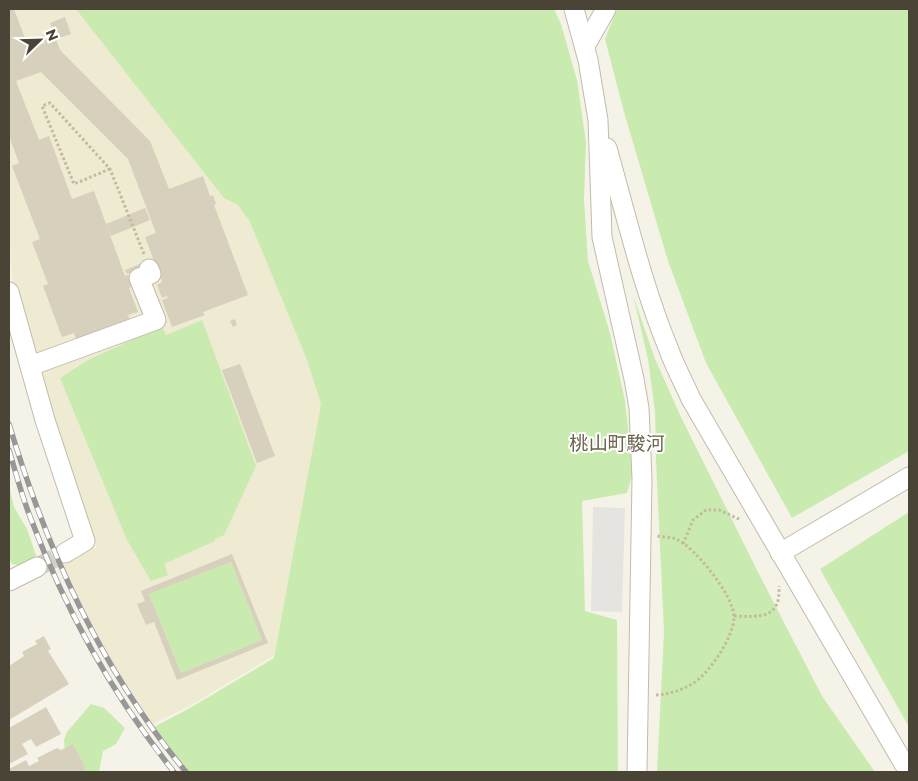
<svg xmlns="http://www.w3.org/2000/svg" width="918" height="781" font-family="Montserrat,'Noto Sans JP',sans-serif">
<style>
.education{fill:#efead2}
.green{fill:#caebaf}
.parking{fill:#e6e4e0}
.building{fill:#d7d0bd;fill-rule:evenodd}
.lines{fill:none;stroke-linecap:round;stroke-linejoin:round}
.minor-tunnel{stroke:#d3d0c4;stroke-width:19;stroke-dasharray:19 9;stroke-linecap:butt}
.minor-casing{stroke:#c1bcaa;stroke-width:21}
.path{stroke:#c4ba9b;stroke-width:3;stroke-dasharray:2.5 2.5;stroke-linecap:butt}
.minor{stroke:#fff;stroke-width:19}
.rail-casing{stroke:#989898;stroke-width:5.5}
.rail{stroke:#fff;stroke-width:4;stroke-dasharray:11;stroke-linecap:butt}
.labels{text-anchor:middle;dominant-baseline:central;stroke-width:4;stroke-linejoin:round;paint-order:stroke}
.neighbourhood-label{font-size:19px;fill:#6c634d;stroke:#fff}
</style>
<rect width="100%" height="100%" fill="#f5f3e8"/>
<path class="education" d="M 9,9 L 78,9 L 239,202 L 251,219 L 307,353 L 322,401 L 276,654 L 191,705 L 147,727 L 89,625 L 62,566 L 97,547 L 41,387 L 32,348 L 12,280 L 9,229 Z"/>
<g class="green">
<path d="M 76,9 L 554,9 L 561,24 L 577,80 L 586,142 L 584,199 L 588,261 L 610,333 L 625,401 L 633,472 L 627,493 L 582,501 L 585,611 L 617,620 L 618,772 L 186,772 L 152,728 L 190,708 L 274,658 L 321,404 L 306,357 L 250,222 L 238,205 L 224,198 Z"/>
<path d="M 617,9 L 909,9 L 909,451 L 792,518 L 706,363 L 668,261 L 624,112 L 605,39 Z"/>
<path d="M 633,295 L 655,359 L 681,417 L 757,570 L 822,696 L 875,772 L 657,772 L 664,632 L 656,461 L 655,412 L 648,359 Z"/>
<path d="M 202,320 L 256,466 L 224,535 L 215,539 L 215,541 L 164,564 L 168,575 L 151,581 L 127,540 L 60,378 L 88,360 L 162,326 L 166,335 Z"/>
<path d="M 9,485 L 14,507 L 27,529 L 38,561 L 23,566 L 12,564 L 9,558 Z"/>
<path d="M 909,512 L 909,727 L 820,569 Z"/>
<path d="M 231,562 L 262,640 L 181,673 L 149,594 Z"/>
<path d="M 91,704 L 104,708 L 125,728 L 116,744 L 103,751 L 99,772 L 66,772 L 64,740 L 67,732 Z"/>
</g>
<path class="parking" d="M 593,507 L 625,508 L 622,612 L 591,611 Z"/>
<g class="building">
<path d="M 9,9 L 14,9 L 29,49 L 45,43 L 42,36 L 53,32 L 50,23 L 65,17 L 71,34 L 56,39 L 60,50 L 150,141 L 169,189 L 203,176 L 210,196 L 213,195 L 216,204 L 214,205 L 248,295 L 203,312 L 205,315 L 172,327 L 162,300 L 168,298 L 167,296 L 162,298 L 157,285 L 162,282 L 145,237 L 156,233 L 128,159 L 41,72 L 16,81 L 39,140 L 49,136 L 72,199 L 94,191 L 125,276 L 128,275 L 133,286 L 129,288 L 138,312 L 128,315 L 130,320 L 76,339 L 74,333 L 62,337 L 43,286 L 48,284 L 32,242 L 40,239 L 12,166 L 19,163 L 9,136 Z"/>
<path d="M 145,208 L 150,220 L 111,236 L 106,224 Z"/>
<path d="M 152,259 L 154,264 L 127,274 L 125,270 Z"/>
<path d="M 235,319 L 237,325 L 233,327 L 230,321 Z"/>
<path d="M 240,364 L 275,456 L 257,463 L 222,370 Z"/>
<path d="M 232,554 L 268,643 L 177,680 L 154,622 L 146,625 L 137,604 L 145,601 L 141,591 ZM 231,562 L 262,640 L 181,673 L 149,594 Z"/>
<path d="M 44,636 L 51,649 L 48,651 L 69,684 L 9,720 L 9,666 L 24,656 L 22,652 L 37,644 L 35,641 Z"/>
<path d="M 46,707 L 61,734 L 36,747 L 31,739 L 22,744 L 28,754 L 9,764 L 9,728 Z"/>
<path d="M 73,744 L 86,769 L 79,772 L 9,772 L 9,769 L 26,760 L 29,766 L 39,761 L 37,758 L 57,748 L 61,750 Z"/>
</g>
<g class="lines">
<path class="minor-tunnel" d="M 37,567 L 65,553"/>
<defs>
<g id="minor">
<path d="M 574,9 L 588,60 L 598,120 L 602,237 L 634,379 L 639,408 L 642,479 L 637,772"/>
<path d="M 585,46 L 606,9"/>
<path d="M 607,148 C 626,215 642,285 669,350 C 675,367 684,383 691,399 L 904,764 L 909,769"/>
<path d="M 9,292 L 45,420 L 85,541 L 65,553"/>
<path d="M 30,366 L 156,320 L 139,278 L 151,274 L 149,269"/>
<path d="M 780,553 L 909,477"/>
<path d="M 9,581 L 37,567"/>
</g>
</defs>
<use href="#minor" class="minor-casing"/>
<g class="path">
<path d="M 110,169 L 74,184 L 42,106 L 50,103 L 110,169 L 144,254"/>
<path d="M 683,544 L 693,520 L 706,510 L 719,510 L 741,520"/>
<path d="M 734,616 C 760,617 781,619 779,586"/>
<path d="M 656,695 C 669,694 680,691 692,684 C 709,674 733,638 734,618 C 735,597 695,547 676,539 C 671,537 663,537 657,536"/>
</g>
<use href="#minor" class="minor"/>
<defs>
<g id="rail">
<path d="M 9,424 C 47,550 101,670 186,772"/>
<path d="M 9,450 C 16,473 22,497 31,519 C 65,609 114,697 174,772"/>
</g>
</defs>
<use href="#rail" class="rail-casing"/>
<use href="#rail" class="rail"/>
</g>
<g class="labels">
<g class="neighbourhood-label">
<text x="617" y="443">桃山町駿河</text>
</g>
</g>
<rect width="918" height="781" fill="none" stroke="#494436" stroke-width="20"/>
<g transform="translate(40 40) rotate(67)" stroke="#ffffff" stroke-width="4" paint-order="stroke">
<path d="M0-4L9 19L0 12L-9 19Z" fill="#494436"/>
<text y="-8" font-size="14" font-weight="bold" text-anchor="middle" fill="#494436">N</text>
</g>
</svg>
